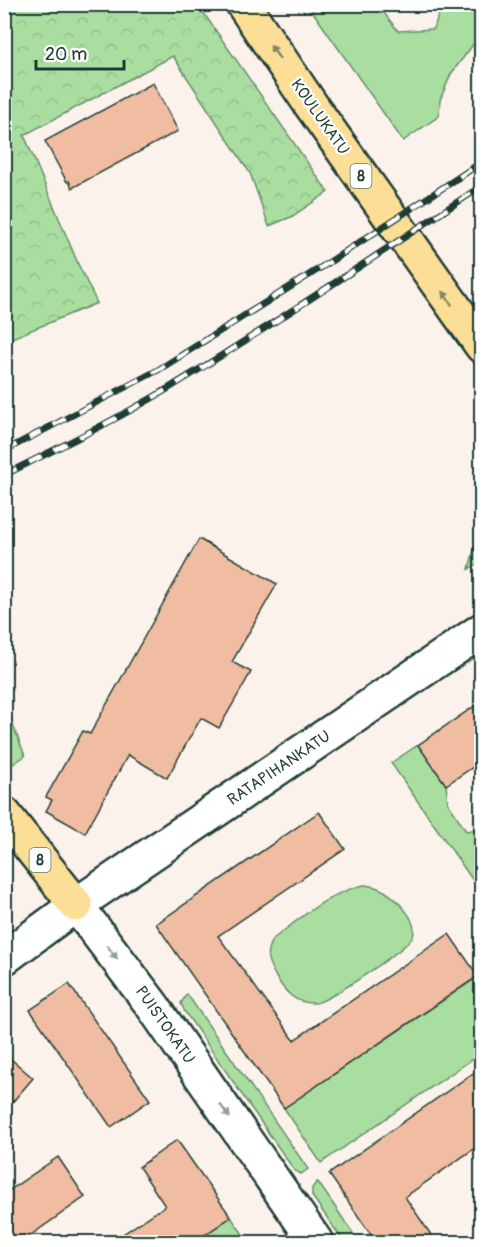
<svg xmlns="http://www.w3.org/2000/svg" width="486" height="1247" font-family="Pangolin,sans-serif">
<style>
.grass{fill:#aadea0;stroke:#648e6a;stroke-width:1.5}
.forest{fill:url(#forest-crowns);stroke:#648e6a;stroke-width:1.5}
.building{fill:#f0bda2;stroke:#1f3d34;stroke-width:1.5}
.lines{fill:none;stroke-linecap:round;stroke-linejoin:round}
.secondary-casing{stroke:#1f3d34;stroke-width:38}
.highway-casing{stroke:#1f3d34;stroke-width:38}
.secondary{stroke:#fff;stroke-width:33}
.highway{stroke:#fcde96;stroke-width:33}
.rail-casing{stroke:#1f3d34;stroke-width:7}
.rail{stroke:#fff;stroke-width:4.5;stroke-dasharray:14;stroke-linecap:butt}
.oneway{fill:#828560}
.oneway2{fill:#8f9e9a}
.labels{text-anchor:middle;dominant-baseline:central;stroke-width:4.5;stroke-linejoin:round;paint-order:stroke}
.shield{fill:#fff;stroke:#627771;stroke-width:1.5}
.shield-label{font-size:15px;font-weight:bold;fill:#1f3d34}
.street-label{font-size:16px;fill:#1f3d34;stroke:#fff}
</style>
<defs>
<pattern id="forest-crowns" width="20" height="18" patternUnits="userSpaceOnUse" patternTransform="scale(1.5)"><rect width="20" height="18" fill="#aadea0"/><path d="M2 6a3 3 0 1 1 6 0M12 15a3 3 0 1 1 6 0" fill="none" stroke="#92bf8a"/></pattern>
</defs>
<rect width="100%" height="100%" fill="#fcf2ec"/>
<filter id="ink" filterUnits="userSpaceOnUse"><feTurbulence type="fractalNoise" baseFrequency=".0167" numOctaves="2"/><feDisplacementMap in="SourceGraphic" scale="12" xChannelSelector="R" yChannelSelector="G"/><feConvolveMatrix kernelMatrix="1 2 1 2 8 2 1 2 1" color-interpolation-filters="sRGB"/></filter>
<g filter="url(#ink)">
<g class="grass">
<path d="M 308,5 L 378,5 L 398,31 L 434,29 L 441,5 L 481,5 L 481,34 L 451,74 L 440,100 L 439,116 L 403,141 Z"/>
<path d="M 481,523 L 481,561 L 469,569 Z"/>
<path d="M 4,702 L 25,756 L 13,764 L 5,750 Z"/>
<path d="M 418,745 L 446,785 L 448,803 L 466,831 L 477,829 L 481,836 L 481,892 L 391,763 Z"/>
<path d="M 364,885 C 369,886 374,886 378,888 C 393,894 419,919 413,936 C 408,948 328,1002 315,1003 C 295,1004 285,992 276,977 C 268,963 263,953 273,939 C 302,917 328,893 364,885 Z"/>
<path d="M 481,975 L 481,1053 L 321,1163 L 284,1108 Z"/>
<path d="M 187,994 L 308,1169 L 301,1174 L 294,1170 L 185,1012 L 181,1003 Z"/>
<path d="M 317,1182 L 318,1182 L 359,1242 L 344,1242 L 312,1196 L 312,1188 Z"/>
<path d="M 231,1217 L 246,1239 L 248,1242 L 237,1242 L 233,1236 L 222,1242 L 215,1242 L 208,1233 Z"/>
</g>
<path class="forest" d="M 5,4 L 198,5 L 328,192 L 291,217 L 269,226 L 250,173 L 173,56 L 24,135 L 79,266 L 97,303 L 5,341 Z"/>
<g class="building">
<path d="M 153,83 L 178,131 L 72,188 L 69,181 L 67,182 L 45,141 Z"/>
<path d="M 199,539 L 277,584 L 232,662 L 251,672 L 219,728 L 201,718 L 167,778 L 128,755 L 85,833 L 46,811 L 52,800 L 46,797 L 83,731 L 90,734 Z"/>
<path d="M 482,701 L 482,761 L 446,785 L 418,745 Z"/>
<path d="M 319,812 L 345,849 L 218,936 L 294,1040 L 449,934 L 478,976 L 284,1108 L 156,924 Z"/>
<path d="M 69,984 L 150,1100 L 111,1127 L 30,1010 Z"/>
<path d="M 4,1053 L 33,1078 L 4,1112 Z"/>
<path d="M 482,1067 L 482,1143 L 405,1197 L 436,1242 L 376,1242 L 329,1174 Z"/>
<path d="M 177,1140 L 231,1217 L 194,1242 L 111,1242 L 165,1206 L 139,1167 Z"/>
<path d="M 58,1157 L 85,1197 L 21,1242 L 4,1242 L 4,1194 Z"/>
</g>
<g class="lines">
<defs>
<g id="secondary">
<path d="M 76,905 L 152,1005 L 316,1242"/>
<path d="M 4,958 L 76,905 L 482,630"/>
</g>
<g id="highway">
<path d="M 243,4 L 311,105 L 482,346"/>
<path d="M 4,814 L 76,905"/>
</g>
</defs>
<use href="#secondary" class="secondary-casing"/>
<use href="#highway" class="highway-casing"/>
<use href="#secondary" class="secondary"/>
<use href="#highway" class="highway"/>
<defs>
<g id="rail">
<path d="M 4,451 L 158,370 L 325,265 L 482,162"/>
<path d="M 4,475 C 60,447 116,420 169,388 C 275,324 378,254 482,186"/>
</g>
</defs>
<use href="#rail" class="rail-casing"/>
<use href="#rail" class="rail"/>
</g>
<defs><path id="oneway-solid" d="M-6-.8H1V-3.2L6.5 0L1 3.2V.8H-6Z" transform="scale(1.5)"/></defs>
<g class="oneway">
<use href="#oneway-solid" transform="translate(275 52) rotate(-124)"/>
<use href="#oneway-solid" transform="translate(447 298) rotate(-125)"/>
</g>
<g class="oneway2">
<use href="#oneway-solid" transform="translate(112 952) rotate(52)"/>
<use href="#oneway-solid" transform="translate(225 1111) rotate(55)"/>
</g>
</g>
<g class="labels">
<g class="shield">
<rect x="350.5" y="164" width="21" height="24" rx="4.5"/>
<rect x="29.5" y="848" width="21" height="24" rx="4.5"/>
</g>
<g class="shield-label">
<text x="361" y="176">8</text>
<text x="40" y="860">8</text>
</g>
<g class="street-label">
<text transform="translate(320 117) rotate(55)">KOULUKATU</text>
<text transform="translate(279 768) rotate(-34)">RATAPIHANKATU</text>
<text transform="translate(165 1025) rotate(55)">PUISTOKATU</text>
</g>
</g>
<rect width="486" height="1247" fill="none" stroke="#fff" stroke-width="24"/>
<rect x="12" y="12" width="462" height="1223" fill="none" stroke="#1f3d34" stroke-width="2" filter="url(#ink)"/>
<path d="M36 60v9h88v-9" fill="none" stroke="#1f3d34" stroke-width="3"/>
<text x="45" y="60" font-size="18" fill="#1f3d34" stroke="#ffffff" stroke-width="4.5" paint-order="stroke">20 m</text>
</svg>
